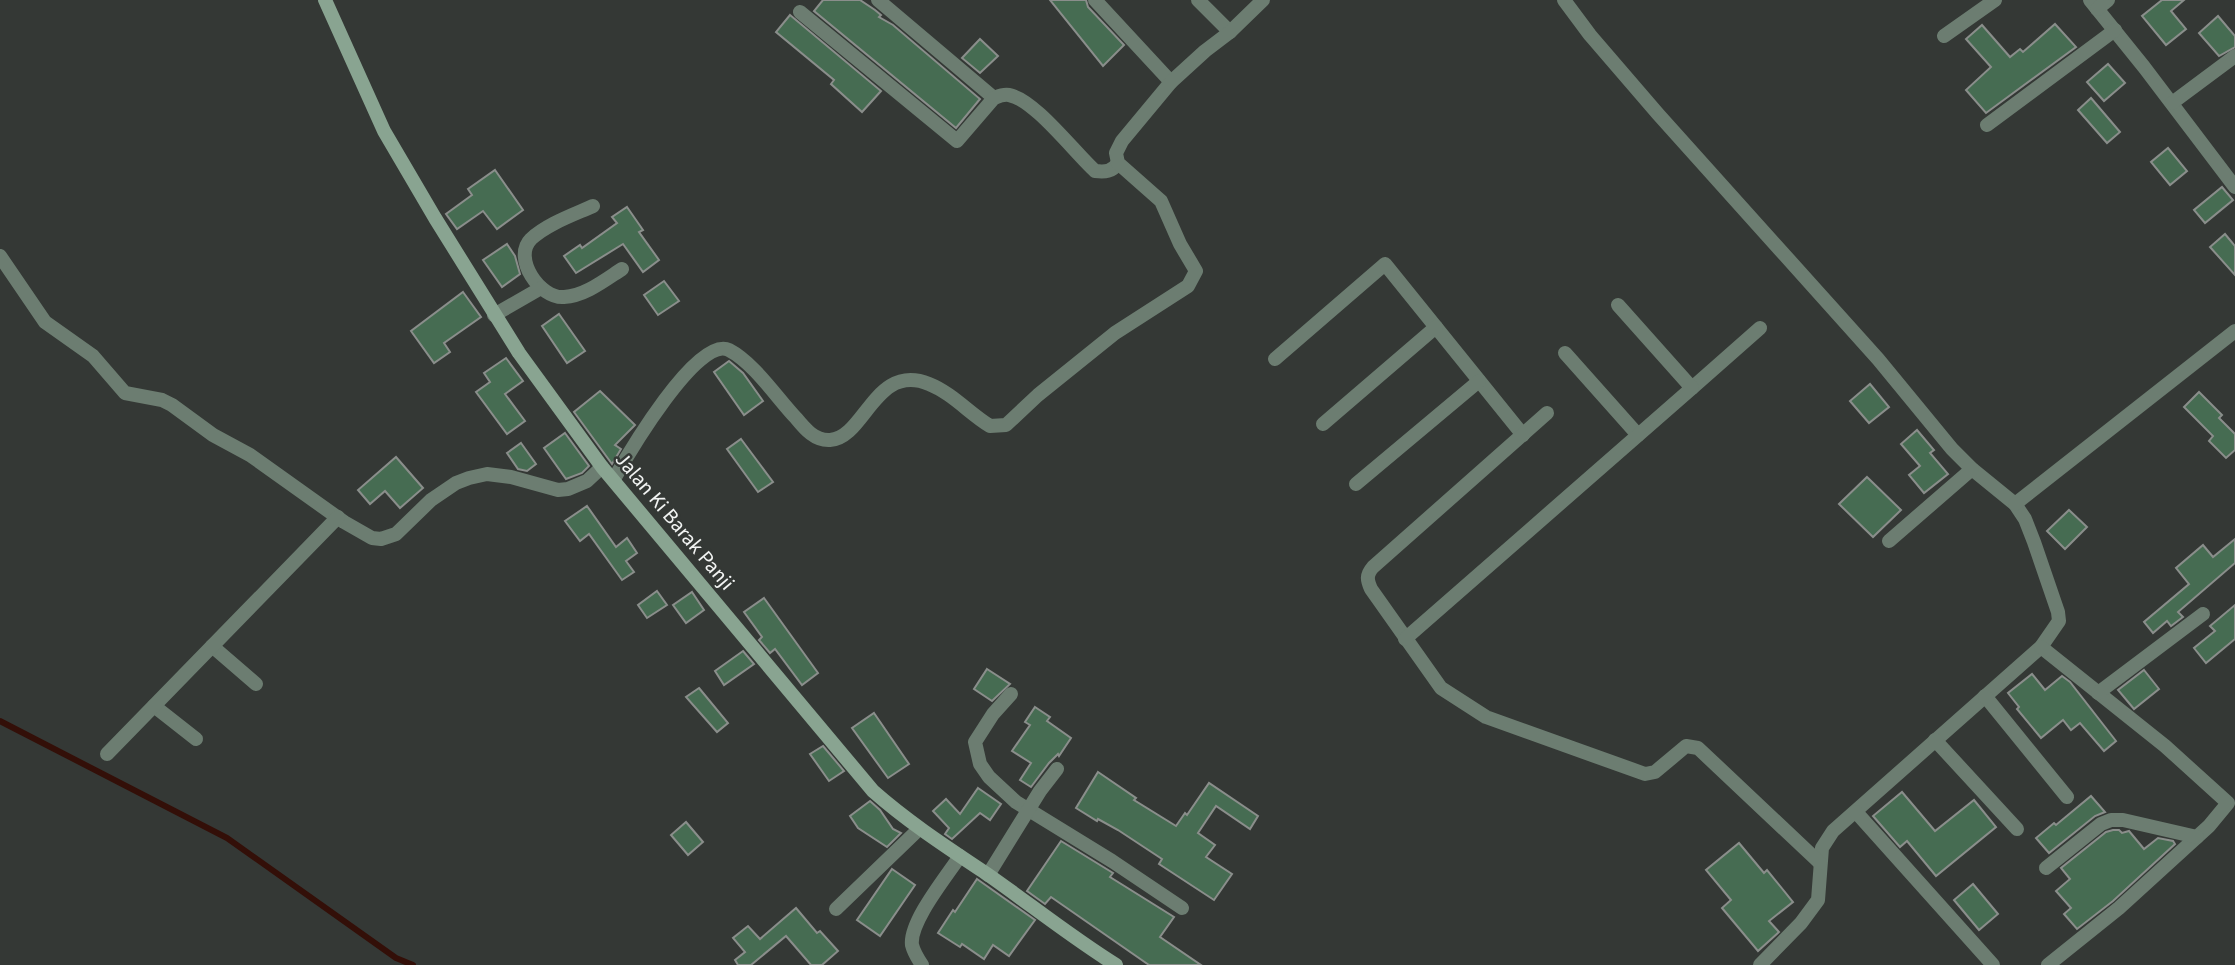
<svg xmlns="http://www.w3.org/2000/svg" width="2235" height="965" font-family="'Source Sans 3',sans-serif">
<style>
.lines{fill:none;stroke-linecap:round;stroke-linejoin:round}
.stream{stroke:#330f08;stroke-width:6}
.building{fill:#466c52;stroke:#8a8e8b;stroke-width:2}
.street{stroke:#6c7d71;stroke-width:14}
.secondary{stroke:#89a491;stroke-width:14}
.labels{text-anchor:middle;dominant-baseline:central;stroke-width:5;stroke-linejoin:round;paint-order:stroke}
.street-label{font-size:21px;fill:#f1f3f2;stroke:#343835}
</style>
<rect width="100%" height="100%" fill="#343835"/>
<g class="lines">
<path class="stream" d="M 0,721 L 227,838 L 396,958 L 413,965"/>
</g>
<g class="building">
<path d="M 823,0 L 860,0 L 875,10 L 881,15 L 879,17 L 893,25 L 980,99 L 956,128 L 814,11 Z"/>
<path d="M 1050,0 L 1086,0 L 1088,7 L 1124,45 L 1103,66 Z"/>
<path d="M 2162,0 L 2184,0 L 2171,11 L 2186,29 L 2166,45 L 2142,16 Z"/>
<path d="M 790,15 L 881,91 L 862,112 L 831,84 L 834,80 L 776,32 Z"/>
<path d="M 2218,16 L 2235,36 L 2235,47 L 2219,56 L 2199,33 Z"/>
<path d="M 2055,24 L 2076,47 L 1986,113 L 1966,90 L 1991,67 L 1966,39 L 1982,25 L 2010,57 L 2020,49 L 2023,52 Z"/>
<path d="M 980,39 L 998,56 L 980,73 L 962,58 Z"/>
<path d="M 2108,64 L 2125,83 L 2104,101 L 2087,82 Z"/>
<path d="M 2091,98 L 2120,132 L 2107,143 L 2078,110 Z"/>
<path d="M 2168,148 L 2187,171 L 2170,185 L 2151,162 Z"/>
<path d="M 495,170 L 523,210 L 497,229 L 483,211 L 457,229 L 446,214 L 472,195 L 468,189 Z"/>
<path d="M 2222,187 L 2233,200 L 2205,223 L 2194,210 Z"/>
<path d="M 627,207 L 643,230 L 639,232 L 659,260 L 643,272 L 623,244 L 576,273 L 564,256 L 580,245 L 582,248 L 617,223 L 612,217 Z"/>
<path d="M 2225,234 L 2235,246 L 2235,275 L 2210,247 Z"/>
<path d="M 507,244 L 515,256 L 520,274 L 502,287 L 483,260 Z"/>
<path d="M 664,281 L 679,301 L 658,315 L 644,295 Z"/>
<path d="M 463,292 L 481,317 L 444,343 L 450,352 L 434,363 L 411,331 Z"/>
<path d="M 559,314 L 585,351 L 567,363 L 542,326 Z"/>
<path d="M 506,358 L 523,381 L 505,394 L 525,421 L 507,434 L 476,392 L 490,382 L 484,373 Z"/>
<path d="M 729,361 L 743,373 L 763,401 L 744,415 L 714,372 Z"/>
<path d="M 1870,384 L 1889,407 L 1869,423 L 1850,401 Z"/>
<path d="M 600,391 L 635,425 L 615,445 L 621,449 L 612,464 L 574,412 Z"/>
<path d="M 2199,392 L 2222,415 L 2219,418 L 2235,434 L 2235,450 L 2226,458 L 2209,441 L 2213,436 L 2184,407 Z"/>
<path d="M 1917,430 L 1934,450 L 1930,453 L 1948,474 L 1924,493 L 1909,475 L 1920,466 L 1901,444 Z"/>
<path d="M 565,433 L 589,466 L 582,473 L 566,479 L 544,448 Z"/>
<path d="M 741,439 L 773,482 L 758,492 L 727,449 Z"/>
<path d="M 521,443 L 536,464 L 527,471 L 518,469 L 507,453 Z"/>
<path d="M 396,457 L 423,488 L 400,508 L 385,491 L 370,504 L 358,490 Z"/>
<path d="M 1867,477 L 1901,510 L 1873,537 L 1839,504 Z"/>
<path d="M 587,506 L 616,547 L 627,538 L 637,553 L 626,561 L 634,572 L 622,580 L 589,534 L 580,541 L 565,521 Z"/>
<path d="M 2069,510 L 2087,527 L 2065,549 L 2047,531 Z"/>
<path d="M 2235,539 L 2235,563 L 2178,612 L 2183,617 L 2171,626 L 2167,621 L 2153,633 L 2144,622 L 2189,584 L 2176,568 L 2203,545 L 2213,557 Z"/>
<path d="M 657,591 L 667,605 L 647,618 L 638,605 Z"/>
<path d="M 692,592 L 704,610 L 686,623 L 673,605 Z"/>
<path d="M 764,598 L 818,673 L 802,685 L 775,649 L 770,653 L 759,640 L 762,637 L 744,612 Z"/>
<path d="M 2235,605 L 2235,639 L 2206,663 L 2194,648 L 2215,631 L 2210,626 Z"/>
<path d="M 743,651 L 754,664 L 724,685 L 715,671 Z"/>
<path d="M 987,669 L 1010,684 L 992,701 L 974,689 Z"/>
<path d="M 2144,670 L 2159,689 L 2134,709 L 2118,690 Z"/>
<path d="M 2032,674 L 2045,690 L 2062,676 L 2070,682 L 2116,741 L 2104,751 L 2080,723 L 2071,730 L 2063,720 L 2041,738 L 2017,709 L 2019,707 L 2008,693 Z"/>
<path d="M 699,688 L 728,723 L 717,732 L 686,697 Z"/>
<path d="M 1035,707 L 1050,717 L 1047,721 L 1071,738 L 1059,756 L 1058,754 L 1049,763 L 1031,787 L 1020,780 L 1031,763 L 1012,751 L 1030,725 L 1025,722 Z"/>
<path d="M 874,713 L 909,764 L 888,778 L 852,728 Z"/>
<path d="M 823,746 L 844,771 L 829,781 L 810,754 Z"/>
<path d="M 1098,772 L 1136,798 L 1134,800 L 1176,826 L 1185,813 L 1187,815 L 1209,783 L 1258,816 L 1250,829 L 1216,806 L 1198,833 L 1215,845 L 1206,857 L 1232,874 L 1214,900 L 1159,864 L 1162,859 L 1118,830 L 1098,819 L 1097,821 L 1076,808 Z"/>
<path d="M 978,788 L 1001,804 L 990,820 L 980,813 L 952,839 L 945,834 L 949,828 L 933,811 L 946,799 L 960,814 Z"/>
<path d="M 1902,792 L 1935,831 L 1974,800 L 1996,827 L 1936,876 L 1907,841 L 1900,847 L 1873,816 Z"/>
<path d="M 2091,796 L 2105,812 L 2095,816 L 2049,853 L 2036,838 L 2054,823 L 2056,825 Z"/>
<path d="M 870,801 L 880,810 L 893,829 L 901,833 L 887,847 L 858,828 L 850,816 Z"/>
<path d="M 686,822 L 703,842 L 688,855 L 671,835 Z"/>
<path d="M 2113,830 L 2119,830 L 2122,833 L 2129,831 L 2144,849 L 2158,838 L 2173,841 L 2175,844 L 2113,901 L 2077,929 L 2064,914 L 2071,908 L 2056,891 L 2070,879 L 2061,868 L 2106,832 Z"/>
<path d="M 1061,841 L 1113,873 L 1110,877 L 1174,917 L 1160,937 L 1201,965 L 1149,965 L 1051,897 L 1045,904 L 1027,891 Z"/>
<path d="M 1739,843 L 1764,873 L 1767,870 L 1793,902 L 1769,921 L 1779,932 L 1758,951 L 1722,908 L 1731,900 L 1706,870 Z"/>
<path d="M 892,869 L 915,885 L 880,936 L 857,920 Z"/>
<path d="M 977,879 L 1035,920 L 1009,956 L 993,945 L 984,959 L 962,944 L 960,947 L 938,933 L 953,910 L 955,912 Z"/>
<path d="M 1973,884 L 1998,914 L 1979,930 L 1954,900 Z"/>
<path d="M 796,908 L 817,933 L 820,931 L 838,951 L 822,965 L 811,965 L 786,936 L 751,965 L 738,965 L 735,960 L 745,952 L 733,938 L 748,926 L 760,939 Z"/>
</g>
<g class="lines">
<g class="street">
<path d="M 878,0 L 994,98"/>
<path d="M 1095,0 L 1171,82"/>
<path d="M 1198,0 L 1230,32"/>
<path d="M 1564,0 L 1590,35 L 1658,114 L 1878,359 L 1952,449 L 1972,469 L 2015,504 L 2025,519 L 2034,542 L 2058,612 L 2059,621 L 2041,647 L 1833,831 L 1822,848 L 1818,900 L 1801,923 L 1760,965"/>
<path d="M 2090,0 L 2144,67 L 2235,187"/>
<path d="M 2097,9 L 2108,0"/>
<path d="M 800,12 L 957,141 L 994,98 C 999,96 1003,94 1009,95 C 1034,99 1075,153 1095,171 C 1105,172 1112,172 1118,163"/>
<path d="M 1944,36 L 1995,0"/>
<path d="M 2172,103 L 2235,56"/>
<path d="M 1987,125 L 2115,30"/>
<path d="M 593,206 C 573,215 547,224 531,239 C 512,258 540,299 564,297 C 585,296 605,280 622,269"/>
<path d="M 0,256 L 45,322 L 93,356 L 125,393 L 162,400 L 172,405 L 213,435 L 250,455 L 344,522 L 372,538 L 381,539 L 396,534 L 431,500 L 456,483 L 469,478 L 487,474 L 511,477 L 558,490 L 568,489 L 587,481 L 602,467"/>
<path d="M 494,315 L 541,288"/>
<path d="M 1565,353 L 1638,435"/>
<path d="M 1275,359 L 1385,264 L 1523,435"/>
<path d="M 1692,388 L 1760,328"/>
<path d="M 1547,413 L 1373,567 C 1366,575 1367,580 1371,589 L 1441,688 L 1486,717 L 1645,774 L 1655,772 L 1686,746 L 1698,748 L 1820,863"/>
<path d="M 1323,424 L 1436,327"/>
<path d="M 614,479 C 627,456 698,334 729,350 C 754,363 777,398 796,418 C 805,429 815,441 830,440 C 865,438 875,362 929,384 C 952,393 970,414 990,426 L 1006,425 L 1038,395 L 1115,333 L 1188,286 L 1196,271 L 1180,244 L 1161,201 L 1118,163 L 1116,153 L 1122,141 L 1171,82 L 1205,51 L 1230,32 L 1263,0"/>
<path d="M 1356,484 L 1479,381"/>
<path d="M 2015,504 L 2235,331"/>
<path d="M 1889,541 L 1972,469"/>
<path d="M 1405,639 L 1692,388 L 1618,305"/>
<path d="M 212,646 L 256,684"/>
<path d="M 2041,647 L 2165,746 L 2228,803 L 2209,826 L 2119,908 L 2048,965"/>
<path d="M 2098,693 L 2203,614"/>
<path d="M 1011,694 L 993,714 L 975,742 L 980,764 L 989,777 L 1016,802 L 1112,861 L 1182,908"/>
<path d="M 1985,696 L 2067,797"/>
<path d="M 154,706 L 196,739"/>
<path d="M 1935,740 L 2017,829"/>
<path d="M 107,754 L 338,517"/>
<path d="M 1856,812 L 1993,965"/>
<path d="M 2046,868 L 2101,824 L 2111,820 L 2123,820 L 2197,837"/>
<path d="M 988,875 L 1040,791 L 1057,769"/>
<path d="M 836,909 L 919,829"/>
<path d="M 922,965 C 918,959 914,953 912,945 C 909,922 947,876 960,856"/>
</g>
<path class="secondary" d="M 325,0 L 384,131 L 435,218 L 519,353 L 602,467 L 873,791 C 908,822 948,848 987,874 C 1030,904 1071,937 1116,965"/>
</g>
<g class="labels">
<g class="street-label">
<text transform="translate(675 521) rotate(50)">Jalan Ki Barak Panji</text>
</g>
</g>
</svg>
